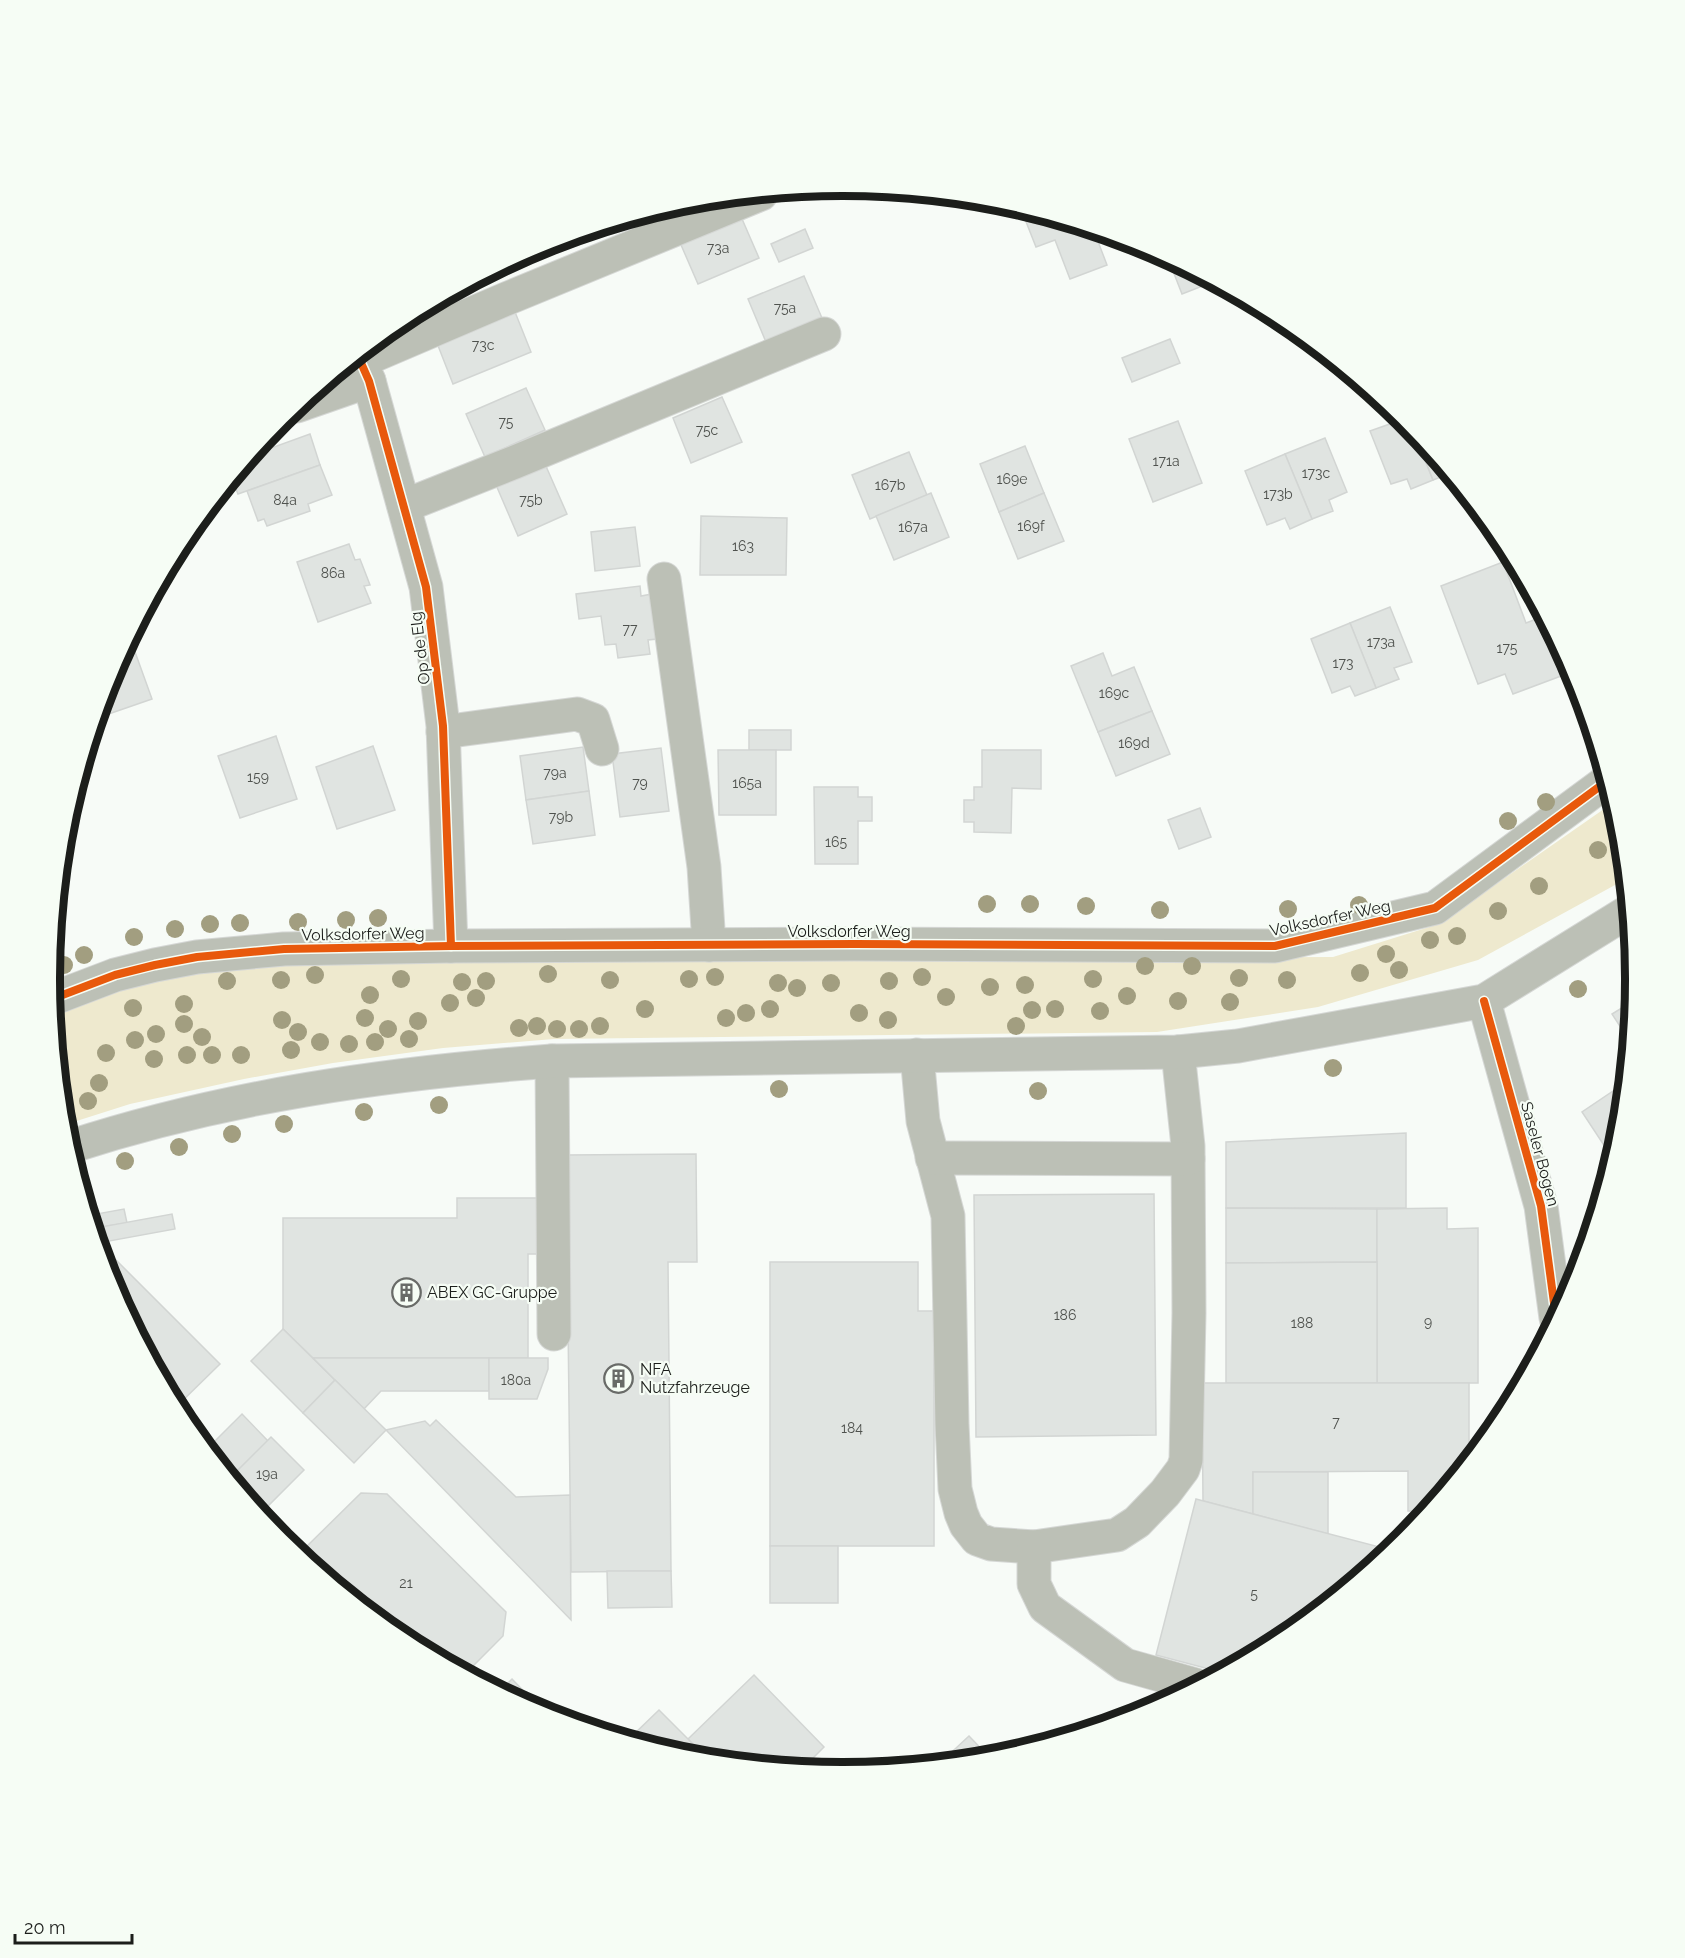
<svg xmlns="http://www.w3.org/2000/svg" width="1685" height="1958" font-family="Raleway,sans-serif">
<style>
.green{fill:#eee9ce}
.building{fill:#e0e4e1;stroke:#d2d5d3;stroke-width:1.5}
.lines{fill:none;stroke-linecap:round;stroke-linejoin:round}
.minor-casing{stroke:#d5d7d5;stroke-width:35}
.minor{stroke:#bcc0b6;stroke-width:33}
.cycleway-casing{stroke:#f6fdf5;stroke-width:11}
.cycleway{stroke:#e8590c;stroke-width:8}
.tree{fill:#a29e80}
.labels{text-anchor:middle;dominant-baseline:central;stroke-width:4.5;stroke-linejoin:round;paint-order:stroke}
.number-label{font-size:14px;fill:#4f524e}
.street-label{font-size:16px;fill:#1c1e1b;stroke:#f6fdf5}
.poi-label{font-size:16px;fill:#1c1e1b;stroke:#f6fdf5;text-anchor:start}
.rim{fill:none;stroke:#1c1e1b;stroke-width:8}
</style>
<rect width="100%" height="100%" fill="#f7fbf7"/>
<path class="green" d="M 1614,802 L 1620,825 L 1626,879 L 1478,960 L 1318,1007 L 1157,1032 L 554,1039 L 443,1048 L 333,1063 L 244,1079 L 130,1104 L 64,1125 L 53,1014 C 69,1008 84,1001 100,996 C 156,977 214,970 273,965 L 847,958 L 1333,957 L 1439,924 Z"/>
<g class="building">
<path d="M 1021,209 L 1094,231 L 1107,265 L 1070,279 L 1055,240 L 1036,247 Z"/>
<path d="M 739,212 L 759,258 L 698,284 L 678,238 Z"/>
<path d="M 805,229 L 813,248 L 779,262 L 771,244 Z"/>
<path d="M 1168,258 L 1213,282 L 1182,294 Z"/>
<path d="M 511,262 L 513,267 L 452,293 Z"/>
<path d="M 804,276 L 822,318 L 766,342 L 748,299 Z"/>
<path d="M 513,307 L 531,352 L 453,384 L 435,338 Z"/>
<path d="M 1170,339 L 1180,363 L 1132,382 L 1122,358 Z"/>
<path d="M 526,388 L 545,430 L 485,457 L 466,414 Z"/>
<path d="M 722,397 L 742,442 L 691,463 L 673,418 Z"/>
<path d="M 1404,419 L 1414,432 L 1433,480 L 1411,489 L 1407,479 L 1391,484 L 1370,431 Z"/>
<path d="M 1178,421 L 1202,483 L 1153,502 L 1129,439 Z"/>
<path d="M 1414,432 L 1449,474 L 1433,480 Z"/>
<path d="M 310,434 L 320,465 L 238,494 L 232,479 L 252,455 Z"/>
<path d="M 1325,438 L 1347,492 L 1329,500 L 1333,511 L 1312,519 L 1285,454 Z"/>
<path d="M 1025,446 L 1044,493 L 999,512 L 980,464 Z"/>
<path d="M 909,452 L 927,495 L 870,519 L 852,475 Z"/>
<path d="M 1285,454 L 1312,519 L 1290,529 L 1285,518 L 1267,525 L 1245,471 Z"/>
<path d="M 545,464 L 567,514 L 518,536 L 496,485 Z"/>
<path d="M 320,465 L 332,495 L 308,504 L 310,511 L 267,526 L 264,519 L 258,521 L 247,491 Z"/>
<path d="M 931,493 L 949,537 L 894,560 L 876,516 Z"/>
<path d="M 1044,493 L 1064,541 L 1018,559 L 999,512 Z"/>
<path d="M 701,516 L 787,518 L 786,575 L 700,575 Z"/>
<path d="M 635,527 L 640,566 L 595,571 L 591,532 Z"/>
<path d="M 349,544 L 355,560 L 360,559 L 370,585 L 364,586 L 371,603 L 318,622 L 297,562 Z"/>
<path d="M 1503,562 L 1526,623 L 1539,618 L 1561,676 L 1513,694 L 1505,674 L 1478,684 L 1441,586 Z"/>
<path d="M 640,586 L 641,596 L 652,594 L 657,639 L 648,640 L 650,654 L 618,658 L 616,644 L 605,645 L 601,616 L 579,619 L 576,594 Z"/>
<path d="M 1390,607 L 1412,662 L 1394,668 L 1399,679 L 1376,688 L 1350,623 Z"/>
<path d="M 1350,623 L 1376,688 L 1355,696 L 1350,686 L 1332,693 L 1311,639 Z"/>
<path d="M 130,638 L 152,699 L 97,718 L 110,675 Z"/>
<path d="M 1103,653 L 1112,676 L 1134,667 L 1152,711 L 1098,732 L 1071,666 Z"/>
<path d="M 1152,711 L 1170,754 L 1116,776 L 1098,732 Z"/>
<rect x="749" y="730" width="42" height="20"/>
<path d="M 276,736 L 297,799 L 240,818 L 218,756 Z"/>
<path d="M 373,746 L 395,810 L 337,829 L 316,767 Z"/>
<path d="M 583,747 L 589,791 L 526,800 L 520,756 Z"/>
<path d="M 661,748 L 669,811 L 620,817 L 612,754 Z"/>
<path d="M 718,750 L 776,750 L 776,815 L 719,815 Z"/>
<path d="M 982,750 L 1041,750 L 1041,789 L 1012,788 L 1011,833 L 974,832 L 974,822 L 964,822 L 964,800 L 974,800 L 974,787 L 982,787 Z"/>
<path d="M 814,787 L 858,787 L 858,797 L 872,797 L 872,821 L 858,821 L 858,864 L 815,864 Z"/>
<path d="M 589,791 L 595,835 L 533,844 L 526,800 Z"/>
<path d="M 1200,808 L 1211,837 L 1179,849 L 1168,820 Z"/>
<path d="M 1633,1001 L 1629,1040 L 1612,1014 Z"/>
<path d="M 1625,1083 L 1620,1134 L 1613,1159 L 1582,1112 Z"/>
<path d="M 1406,1133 L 1406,1208 L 1226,1208 L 1226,1142 Z"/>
<path d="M 696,1154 L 697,1262 L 668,1262 L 671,1571 L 571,1572 L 566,1155 Z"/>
<path d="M 1154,1194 L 1156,1435 L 976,1437 L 974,1195 Z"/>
<path d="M 457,1198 L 546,1198 L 547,1254 L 528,1254 L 528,1358 L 313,1358 L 283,1329 L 283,1218 L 457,1218 Z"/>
<path d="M 1226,1208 L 1377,1209 L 1377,1262 L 1226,1263 Z"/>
<path d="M 1447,1208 L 1447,1229 L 1478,1228 L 1478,1383 L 1377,1383 L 1377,1209 Z"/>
<path d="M 124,1209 L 127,1223 L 94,1228 L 91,1215 Z"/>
<path d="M 172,1214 L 175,1229 L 104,1242 L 101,1227 Z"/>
<path d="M 116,1260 L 220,1364 L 176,1407 L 110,1282 L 106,1271 Z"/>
<path d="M 770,1262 L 918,1262 L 918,1311 L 934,1311 L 934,1546 L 770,1546 Z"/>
<path d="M 1377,1262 L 1377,1383 L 1226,1383 L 1226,1263 Z"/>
<path d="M 283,1329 L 335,1380 L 303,1413 L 251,1361 Z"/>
<path d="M 313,1358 L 489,1358 L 489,1391 L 381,1391 L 364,1409 Z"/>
<path d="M 489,1358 L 548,1358 L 548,1369 L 537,1399 L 489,1399 Z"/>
<path d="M 335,1380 L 386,1430 L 354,1463 L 303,1413 Z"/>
<path d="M 1202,1383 L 1469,1383 L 1469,1460 L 1427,1511 L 1408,1511 L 1408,1471 L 1253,1472 L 1253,1514 L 1203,1501 Z"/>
<path d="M 242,1414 L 268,1441 L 231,1477 L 207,1449 Z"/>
<path d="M 436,1420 L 516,1497 L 570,1495 L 571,1620 L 386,1430 L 425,1421 L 430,1426 Z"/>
<path d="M 271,1437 L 304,1470 L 260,1514 L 231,1477 Z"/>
<path d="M 1253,1472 L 1328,1472 L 1328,1534 L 1253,1514 Z"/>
<path d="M 361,1493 L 387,1494 L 506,1612 L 503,1636 L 466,1673 L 402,1638 L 299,1554 Z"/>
<path d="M 1196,1499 L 1253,1514 L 1391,1550 L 1283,1639 L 1220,1672 L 1156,1655 Z"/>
<rect x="770" y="1546" width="68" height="57"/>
<path d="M 607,1571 L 671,1571 L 672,1607 L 608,1608 Z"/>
<path d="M 754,1675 L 824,1747 L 803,1768 L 707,1759 L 688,1739 Z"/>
<path d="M 512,1679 L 546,1714 L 500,1691 Z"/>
<path d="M 659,1710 L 688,1739 L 707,1759 L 687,1757 L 629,1739 Z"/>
<path d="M 969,1736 L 990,1758 L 941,1762 Z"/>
</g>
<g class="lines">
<defs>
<g id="minor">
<path d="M 358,356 L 369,381 L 426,587 L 443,726 L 451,946"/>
<path d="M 361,361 L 506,299 L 761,194"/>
<path d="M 297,406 L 369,381"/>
<path d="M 404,506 L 515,462 L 824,334"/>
<path d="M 664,579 L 704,867 L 709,945"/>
<path d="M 443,732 L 577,714 L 593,720 L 602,749"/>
<path d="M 52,999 L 115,975 L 155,965 L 197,957 L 284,949 L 451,946 L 854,944 L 1275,946 L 1435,908 L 1607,781"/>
<path d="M 1484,1001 L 1541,1206 L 1556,1318"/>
<path d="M 917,1055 L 923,1121 L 948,1216 L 952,1424 L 955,1489 L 961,1513 L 966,1525 L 977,1539 L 991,1544 L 1034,1547 L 1117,1535 L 1137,1522 L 1165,1493 L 1183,1469 L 1186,1460 L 1189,1313 L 1188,1146 L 1178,1052"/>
<path d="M 552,1061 L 554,1334"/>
<path d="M 69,1147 C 226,1096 388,1073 552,1061 L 1178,1052 L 1238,1046 L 1484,1001 L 1629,911"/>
<path d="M 932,1158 L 1188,1159"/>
<path d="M 1034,1547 L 1034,1584 L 1045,1607 L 1125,1665 L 1196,1685"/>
</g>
</defs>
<use href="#minor" class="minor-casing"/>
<use href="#minor" class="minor"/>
<defs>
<g id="cycleway">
<path d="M 358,356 L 369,381 L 426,587 L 443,726 L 451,946"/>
<path d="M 52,999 L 115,975 L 155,965 L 197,957 L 284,949 L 451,946 L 854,944 L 1275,946 L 1435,908 L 1607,781"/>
<path d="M 1484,1001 L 1541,1206 L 1556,1318"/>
</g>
</defs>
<use href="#cycleway" class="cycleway-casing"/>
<use href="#cycleway" class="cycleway"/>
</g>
<g class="tree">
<circle cx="1546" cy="802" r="9"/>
<circle cx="1508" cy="821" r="9"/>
<circle cx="1598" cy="850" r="9"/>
<circle cx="1539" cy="886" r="9"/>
<circle cx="987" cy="904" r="9"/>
<circle cx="1030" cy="904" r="9"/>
<circle cx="1359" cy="905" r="9"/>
<circle cx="1086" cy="906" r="9"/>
<circle cx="1288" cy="909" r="9"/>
<circle cx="1160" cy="910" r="9"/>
<circle cx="1498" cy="911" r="9"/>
<circle cx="378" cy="918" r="9"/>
<circle cx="346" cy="920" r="9"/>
<circle cx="298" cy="922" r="9"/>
<circle cx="240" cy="923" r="9"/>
<circle cx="210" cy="924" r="9"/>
<circle cx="175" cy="929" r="9"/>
<circle cx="1457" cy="936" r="9"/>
<circle cx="134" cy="937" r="9"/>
<circle cx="1430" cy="940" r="9"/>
<circle cx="1386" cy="954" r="9"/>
<circle cx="84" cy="955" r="9"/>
<circle cx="64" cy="965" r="9"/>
<circle cx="1145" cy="966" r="9"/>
<circle cx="1192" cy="966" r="9"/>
<circle cx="1399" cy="970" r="9"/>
<circle cx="1360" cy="973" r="9"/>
<circle cx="548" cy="974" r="9"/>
<circle cx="315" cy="975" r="9"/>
<circle cx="715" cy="977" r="9"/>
<circle cx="922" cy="977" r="9"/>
<circle cx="1239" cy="978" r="9"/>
<circle cx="401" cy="979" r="9"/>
<circle cx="689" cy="979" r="9"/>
<circle cx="1093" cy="979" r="9"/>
<circle cx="281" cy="980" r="9"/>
<circle cx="610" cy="980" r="9"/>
<circle cx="1287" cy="980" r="9"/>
<circle cx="227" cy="981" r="9"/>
<circle cx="486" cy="981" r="9"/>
<circle cx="889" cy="981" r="9"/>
<circle cx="462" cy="982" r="9"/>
<circle cx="778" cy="983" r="9"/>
<circle cx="831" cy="983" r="9"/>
<circle cx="1025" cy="985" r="9"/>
<circle cx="990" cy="987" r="9"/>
<circle cx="797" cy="988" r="9"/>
<circle cx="1578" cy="989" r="9"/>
<circle cx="370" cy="995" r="9"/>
<circle cx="1127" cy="996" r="9"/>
<circle cx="946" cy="997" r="9"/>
<circle cx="476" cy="998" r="9"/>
<circle cx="1178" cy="1001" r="9"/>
<circle cx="1230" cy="1002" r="9"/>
<circle cx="450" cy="1003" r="9"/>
<circle cx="184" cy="1004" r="9"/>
<circle cx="133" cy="1008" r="9"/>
<circle cx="645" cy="1009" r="9"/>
<circle cx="770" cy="1009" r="9"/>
<circle cx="1055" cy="1009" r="9"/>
<circle cx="1032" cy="1010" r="9"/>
<circle cx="1100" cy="1011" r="9"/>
<circle cx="746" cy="1013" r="9"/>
<circle cx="859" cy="1013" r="9"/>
<circle cx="365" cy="1018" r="9"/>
<circle cx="726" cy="1018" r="9"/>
<circle cx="282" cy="1020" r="9"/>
<circle cx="888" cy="1020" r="9"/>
<circle cx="418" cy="1021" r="9"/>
<circle cx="184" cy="1024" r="9"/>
<circle cx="537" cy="1026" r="9"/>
<circle cx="600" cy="1026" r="9"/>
<circle cx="1016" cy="1026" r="9"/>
<circle cx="519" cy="1028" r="9"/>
<circle cx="388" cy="1029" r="9"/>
<circle cx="557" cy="1029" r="9"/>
<circle cx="579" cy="1029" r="9"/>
<circle cx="298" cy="1032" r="9"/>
<circle cx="156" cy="1034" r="9"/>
<circle cx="202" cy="1037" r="9"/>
<circle cx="409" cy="1039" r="9"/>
<circle cx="135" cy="1040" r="9"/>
<circle cx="320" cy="1042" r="9"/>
<circle cx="375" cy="1042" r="9"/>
<circle cx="349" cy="1044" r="9"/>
<circle cx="291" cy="1050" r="9"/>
<circle cx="106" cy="1053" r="9"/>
<circle cx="187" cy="1055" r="9"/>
<circle cx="212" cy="1055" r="9"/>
<circle cx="241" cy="1055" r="9"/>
<circle cx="154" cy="1059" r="9"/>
<circle cx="1333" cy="1068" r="9"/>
<circle cx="99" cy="1083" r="9"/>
<circle cx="779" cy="1089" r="9"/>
<circle cx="1038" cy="1091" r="9"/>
<circle cx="88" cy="1101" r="9"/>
<circle cx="439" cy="1105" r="9"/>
<circle cx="364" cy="1112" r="9"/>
<circle cx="284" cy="1124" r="9"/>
<circle cx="232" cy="1134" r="9"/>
<circle cx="179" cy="1147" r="9"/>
<circle cx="125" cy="1161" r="9"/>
</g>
<defs>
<symbol id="building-ring" viewBox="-11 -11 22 22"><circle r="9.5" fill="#f6fdf5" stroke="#696b68" stroke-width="1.5"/><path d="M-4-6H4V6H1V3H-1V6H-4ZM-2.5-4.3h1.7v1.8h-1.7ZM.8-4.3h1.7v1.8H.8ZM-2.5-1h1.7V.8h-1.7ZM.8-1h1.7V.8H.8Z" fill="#696b68"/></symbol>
</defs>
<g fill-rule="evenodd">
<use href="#building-ring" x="390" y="1276" width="33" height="33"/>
<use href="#building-ring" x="602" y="1362" width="33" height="33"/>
</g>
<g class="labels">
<g class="number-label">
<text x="718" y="248">73a</text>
<text x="785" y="308">75a</text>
<text x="483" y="345">73c</text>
<text x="506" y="422">75</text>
<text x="707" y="430">75c</text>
<text x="1166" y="461">171a</text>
<text x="1316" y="473">173c</text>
<text x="1012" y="479">169e</text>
<text x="890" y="485">167b</text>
<text x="1278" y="494">173b</text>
<text x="285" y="500">84a</text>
<text x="531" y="500">75b</text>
<text x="1031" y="526">169f</text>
<text x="913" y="527">167a</text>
<text x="743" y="546">163</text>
<text x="333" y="573">86a</text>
<text x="630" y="629">77</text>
<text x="1381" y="642">173a</text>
<text x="1507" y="648">175</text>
<text x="1343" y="663">173</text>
<text x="1114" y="693">169c</text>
<text x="1134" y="743">169d</text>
<text x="555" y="773">79a</text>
<text x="258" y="777">159</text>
<text x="640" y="783">79</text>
<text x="747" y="783">165a</text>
<text x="561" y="817">79b</text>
<text x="836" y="842">165</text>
<text x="1065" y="1315">186</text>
<text x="1428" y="1322">9</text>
<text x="1302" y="1323">188</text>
<text x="516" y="1380">180a</text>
<text x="1336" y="1422">7</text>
<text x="852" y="1428">184</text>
<text x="267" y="1474">19a</text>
<text x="406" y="1583">21</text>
<text x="1254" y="1594">5</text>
</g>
<g class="street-label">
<text transform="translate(420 648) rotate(-97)">Op de Elg</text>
<text transform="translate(1330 918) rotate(-12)">Volksdorfer Weg</text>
<text x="849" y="931">Volksdorfer Weg</text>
<text transform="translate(363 934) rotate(-1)">Volksdorfer Weg</text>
<text transform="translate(1540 1154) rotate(75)">Saseler Bogen</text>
</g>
<g class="poi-label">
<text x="427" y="1292">ABEX GC-Gruppe</text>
<text x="640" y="1369">NFA<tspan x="640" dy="18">Nutzfahrzeuge</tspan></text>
</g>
</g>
<path d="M0 0H1685V1958H0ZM842 196H843A782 782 0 0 1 1625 978V980A782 782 0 0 1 843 1762H842A782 782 0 0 1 60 980V978A782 782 0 0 1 842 196Z" fill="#f6fdf5" fill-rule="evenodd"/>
<path class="rim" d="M842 196H843A782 782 0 0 1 1625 978V980A782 782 0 0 1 843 1762H842A782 782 0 0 1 60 980V978A782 782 0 0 1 842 196Z"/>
<path d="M15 1934v9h117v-9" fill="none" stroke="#1c1e1b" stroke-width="3"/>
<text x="24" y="1934" font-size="18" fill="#1c1e1b" stroke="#f6fdf5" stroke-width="4.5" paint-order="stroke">20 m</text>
</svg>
